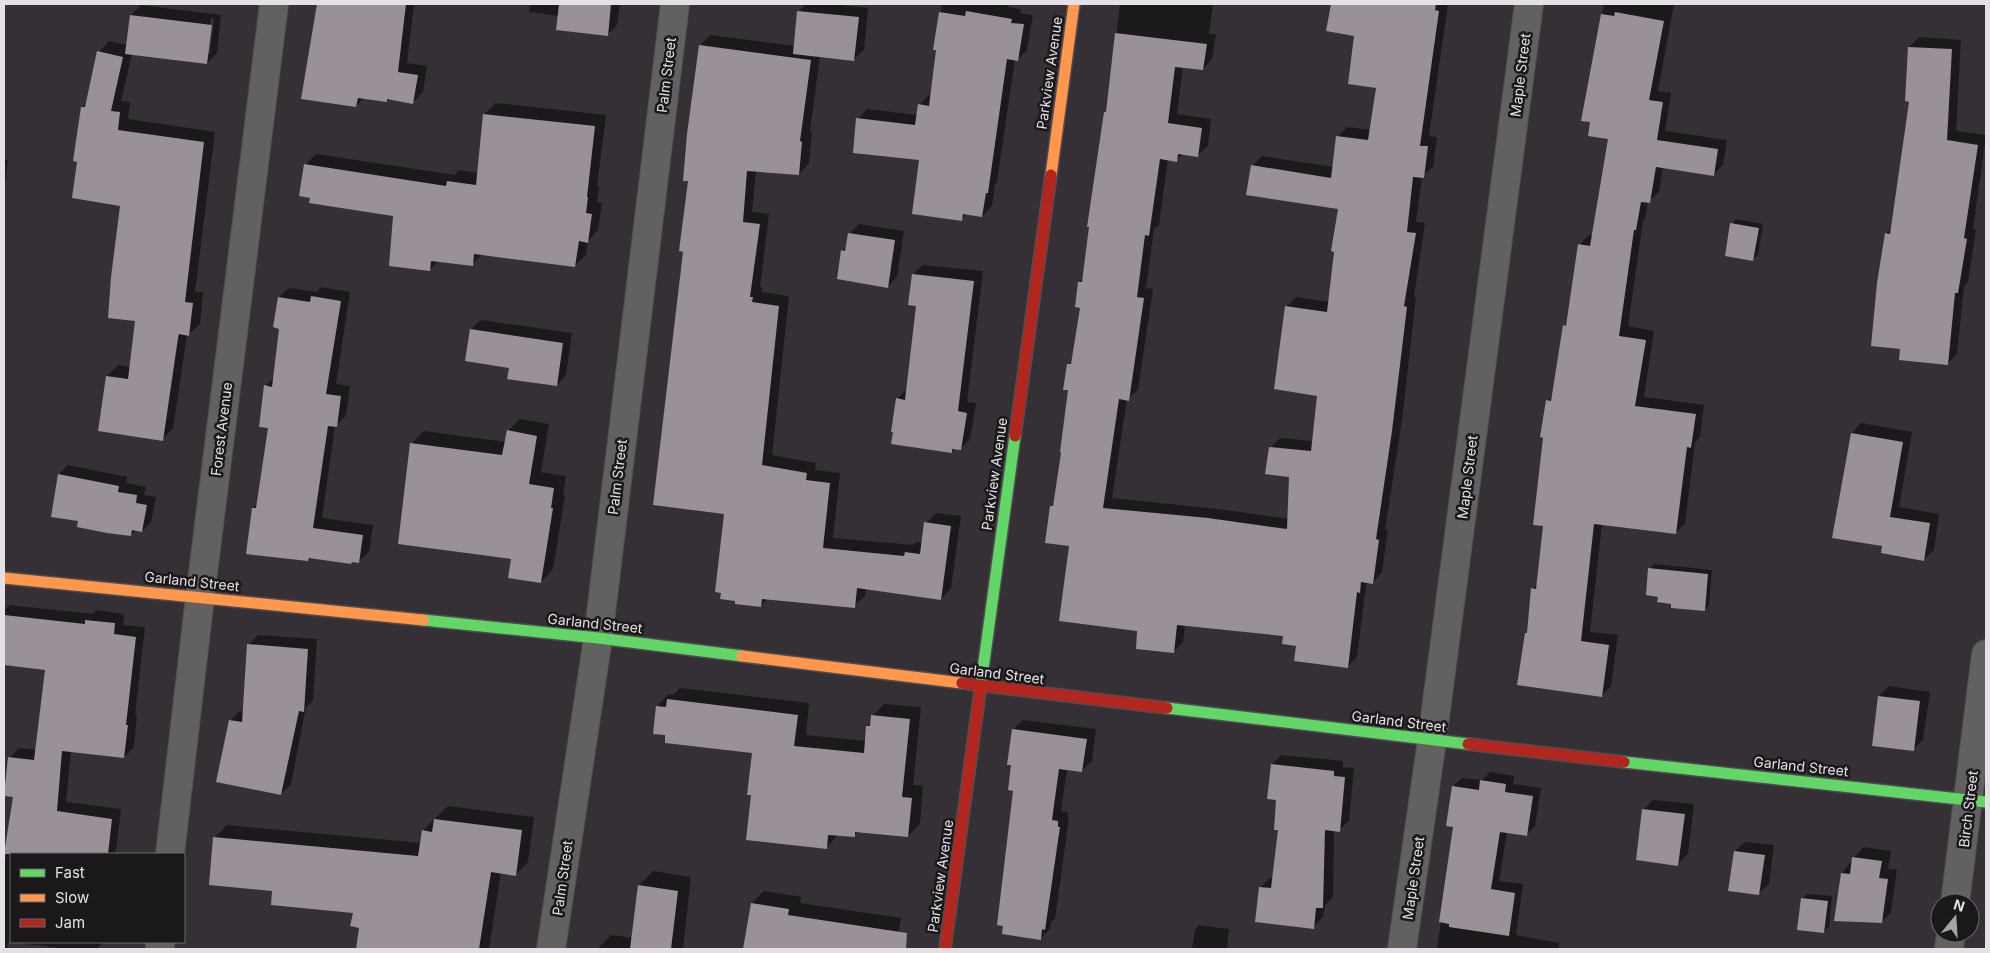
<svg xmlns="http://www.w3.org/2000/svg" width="1990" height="953" font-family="Inter,sans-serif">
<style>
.shadow{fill:#0007;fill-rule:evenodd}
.building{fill:#99909a}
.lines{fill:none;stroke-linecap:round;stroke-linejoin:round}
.street-casing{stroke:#4f4d50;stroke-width:30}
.fast-casing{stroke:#4f4d50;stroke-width:14}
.slow-casing{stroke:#4f4d50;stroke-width:14}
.jam-casing{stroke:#4f4d50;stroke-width:14}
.street{stroke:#626160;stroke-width:28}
.fast{stroke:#63d668;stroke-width:11}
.slow{stroke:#ff974d;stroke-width:11}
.jam{stroke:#b3261e;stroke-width:11}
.labels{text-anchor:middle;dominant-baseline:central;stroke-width:5;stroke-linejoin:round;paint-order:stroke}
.street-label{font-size:14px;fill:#e5e0e5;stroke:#1b181b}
</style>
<rect width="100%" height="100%" fill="#343035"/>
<g class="shadow">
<path d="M 318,4 L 414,4 L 407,63 L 427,66 L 423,92 L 413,102 L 390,98 L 387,101 L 365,97 L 356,106 L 317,13 Z"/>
<path d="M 530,4 L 620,4 L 617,25 L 607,35 L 559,16 L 529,12 Z"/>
<path d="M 806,4 L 830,4 L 868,8 L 864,50 L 854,59 L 820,56 L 810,131 L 812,132 L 809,163 L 799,174 L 756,170 L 752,212 L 769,214 L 760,287 L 762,287 L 762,292 L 789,296 L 772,455 L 816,463 L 815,470 L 840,473 L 833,538 L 913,545 L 917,542 L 923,543 L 926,523 L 936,513 L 961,516 L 951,588 L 941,599 L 866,588 L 865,596 L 854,606 L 768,598 L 761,606 L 725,513 L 684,251 L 700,45 L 711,35 L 795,46 L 799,11 Z"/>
<path d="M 942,4 L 1009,4 L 1008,7 L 1021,9 L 1020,13 L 1033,15 L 1027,50 L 1017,60 L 1015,59 L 997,182 L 995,184 L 992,206 L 982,216 L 967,213 L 961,219 L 921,159 L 858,119 L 867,109 L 917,115 L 919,105 L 929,95 L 931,95 L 938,49 L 934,49 Z"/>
<path d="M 1120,4 L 1213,4 L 1209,34 L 1216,34 L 1212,59 L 1203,69 L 1183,66 L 1177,114 L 1211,119 L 1208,146 L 1198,155 L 1183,154 L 1176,160 L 1168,159 L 1159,225 L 1154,229 L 1146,288 L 1153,289 L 1138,390 L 1127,399 L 1112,498 L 1218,509 L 1289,519 L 1290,476 L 1270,448 L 1280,438 L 1313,441 L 1318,395 L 1286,307 L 1296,297 L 1329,302 L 1339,208 L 1252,166 L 1262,156 L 1333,167 L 1337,137 L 1347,127 L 1371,130 L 1377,87 L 1356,35 L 1332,31 L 1337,4 L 1448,4 L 1429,136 L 1437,137 L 1433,167 L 1422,176 L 1416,222 L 1425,223 L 1414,297 L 1416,297 L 1402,420 L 1385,530 L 1388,530 L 1382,572 L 1373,582 L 1369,582 L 1366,585 L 1357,657 L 1347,667 L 1297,645 L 1284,635 L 1185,625 L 1183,642 L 1173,652 L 1139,630 L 1070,545 L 1051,506 L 1055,502 L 1070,389 L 1068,365 L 1073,360 L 1081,307 L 1079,283 L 1083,278 L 1107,111 Z"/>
<path d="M 1604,4 L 1674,4 L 1658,91 L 1671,93 L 1665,131 L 1727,140 L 1723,165 L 1713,175 L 1663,167 L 1659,192 L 1648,202 L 1645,219 L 1643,221 L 1628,326 L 1654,331 L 1644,397 L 1704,405 L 1700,437 L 1695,442 L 1685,524 L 1675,533 L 1602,524 L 1590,632 L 1618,635 L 1611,686 L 1601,696 L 1526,634 L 1528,632 L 1532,589 L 1538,583 L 1544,525 L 1548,400 L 1553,395 L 1564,326 L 1568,323 L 1579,245 L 1589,235 L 1593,236 L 1609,138 L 1592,121 L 1583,120 Z"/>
<path d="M 141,5 L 221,15 L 217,53 L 207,63 L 132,54 L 121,101 L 130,102 L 128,119 L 215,132 L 195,292 L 203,292 L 200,324 L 189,334 L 187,334 L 173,429 L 162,439 L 107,376 L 118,365 L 130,367 L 136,320 L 122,205 L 79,161 L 82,107 L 88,102 L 99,52 L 109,41 L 128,45 L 131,15 ZM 211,18 L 214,19 L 210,54 L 207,54 Z"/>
<path d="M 1919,37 L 1961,40 L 1956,131 L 1986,135 L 1973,229 L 1976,229 L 1968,282 L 1964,286 L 1957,354 L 1947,364 L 1901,348 L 1886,234 L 1892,228 L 1910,100 L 1909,47 Z"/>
<path d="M 496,103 L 606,115 L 597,186 L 599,186 L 597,202 L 602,203 L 598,230 L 588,241 L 586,255 L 574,266 L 483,254 L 472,264 L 439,260 L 429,270 L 394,215 L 311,196 L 305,165 L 316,154 L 455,175 L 459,170 L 479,173 L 484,114 Z"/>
<path d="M 4,160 L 8,160 L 4,191 Z"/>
<path d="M 1736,219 L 1763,224 L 1758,255 L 1753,259 L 1732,224 Z"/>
<path d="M 859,224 L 904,231 L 897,277 L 888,286 L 842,251 L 847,246 L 849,234 Z"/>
<path d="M 923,265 L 983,271 L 967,402 L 976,403 L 970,439 L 960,449 L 955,448 L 952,452 L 897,399 L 907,389 L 917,305 L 913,274 Z"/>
<path d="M 321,287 L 350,292 L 336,384 L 350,386 L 346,416 L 335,426 L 322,518 L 373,525 L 369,552 L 359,561 L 311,557 L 308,560 L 253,508 L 258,503 L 269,427 L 266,386 L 274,377 L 280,328 L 279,297 L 289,288 L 317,292 Z"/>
<path d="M 481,320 L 572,333 L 566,375 L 557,385 L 510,367 L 471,329 Z"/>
<path d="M 520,419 L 549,424 L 541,472 L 566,476 L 563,495 L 565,496 L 553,569 L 541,582 L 513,557 L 411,444 L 424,431 L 506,442 L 508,431 Z"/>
<path d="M 1861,423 L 1912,432 L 1899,507 L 1939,514 L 1934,550 L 1924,559 L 1884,545 L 1852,433 Z"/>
<path d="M 68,465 L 127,477 L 126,483 L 146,487 L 144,495 L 156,497 L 151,522 L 142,531 L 136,530 L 131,535 L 80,520 L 53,516 L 59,474 Z"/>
<path d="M 1654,564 L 1712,570 L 1709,605 L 1705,610 L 1673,603 L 1659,596 L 1650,569 Z"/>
<path d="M 9,605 L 93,614 L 96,610 L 124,614 L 123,625 L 145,627 L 135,715 L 137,715 L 134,747 L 124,757 L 71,750 L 66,802 L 121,809 L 116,851 L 112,854 L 11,854 L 11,942 L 103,942 L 97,949 L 68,949 L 8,942 L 7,949 L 4,949 L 4,868 L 14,795 L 9,758 L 19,748 L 37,750 L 46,668 L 4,664 L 4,611 Z"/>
<path d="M 258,635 L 317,639 L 313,701 L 306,707 L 291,784 L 281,794 L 230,721 L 240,711 L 244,712 L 249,645 Z"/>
<path d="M 1889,686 L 1930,692 L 1923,740 L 1913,750 L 1879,696 Z"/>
<path d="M 680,688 L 809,703 L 806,735 L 866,741 L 867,726 L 872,722 L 872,716 L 884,704 L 921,707 L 913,785 L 923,786 L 920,824 L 908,836 L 859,831 L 854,836 L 838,835 L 826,848 L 752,794 L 753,751 L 667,734 L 657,706 L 669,694 L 673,695 Z"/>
<path d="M 1023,720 L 1096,729 L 1092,761 L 1082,770 L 1067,769 L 1061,811 L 1068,812 L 1067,817 L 1069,817 L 1055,919 L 1051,922 L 1050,929 L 1040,939 L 1015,790 L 1013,729 Z"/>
<path d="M 1281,755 L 1343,761 L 1343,767 L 1354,768 L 1349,821 L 1339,830 L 1334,830 L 1333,897 L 1325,905 L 1323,917 L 1313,927 L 1260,888 L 1270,878 L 1274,878 L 1279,829 L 1278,799 L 1272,764 Z"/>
<path d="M 1490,772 L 1514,776 L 1513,784 L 1541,788 L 1535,826 L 1526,835 L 1507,832 L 1499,881 L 1523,884 L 1516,935 L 1559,943 L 1558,949 L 1437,949 L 1454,826 L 1453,786 L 1462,778 L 1482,780 Z"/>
<path d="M 1653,800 L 1694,804 L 1688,854 L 1678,864 L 1643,810 Z"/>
<path d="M 448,806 L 534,817 L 528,862 L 516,874 L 501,872 L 489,949 L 357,949 L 361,927 L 354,912 L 273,890 L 214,838 L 227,825 L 421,843 L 423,830 Z"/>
<path d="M 1745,842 L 1774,845 L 1769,884 L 1759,893 L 1735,851 Z"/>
<path d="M 1863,847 L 1891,851 L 1888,869 L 1897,870 L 1891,912 L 1881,922 L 1842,873 Z"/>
<path d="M 653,871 L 691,877 L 683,949 L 597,949 L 611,935 L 633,938 L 639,885 Z"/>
<path d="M 764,891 L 801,897 L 800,903 L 901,918 L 896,949 L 745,949 L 752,903 Z"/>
<path d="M 1807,894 L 1832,896 L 1829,927 L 1824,932 L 1803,898 Z"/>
<path d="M 1199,925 L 1229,929 L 1227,949 L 1192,949 L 1195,930 Z"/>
</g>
<g class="building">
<path d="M 317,4 L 406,4 L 398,72 L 418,75 L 413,104 L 387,99 L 387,102 L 358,98 L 356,107 L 301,99 Z"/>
<path d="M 559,4 L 611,4 L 608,36 L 556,30 Z"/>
<path d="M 1331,4 L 1436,4 L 1435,10 L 1439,11 L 1420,146 L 1428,146 L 1424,178 L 1413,177 L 1407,232 L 1416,233 L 1404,306 L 1407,307 L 1392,431 L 1376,539 L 1379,540 L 1373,584 L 1361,582 L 1360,593 L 1357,592 L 1348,668 L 1294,661 L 1296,646 L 1282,644 L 1283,636 L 1177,625 L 1174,653 L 1136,649 L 1137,631 L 1059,621 L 1069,546 L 1045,543 L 1050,506 L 1053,506 L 1061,453 L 1060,452 L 1068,390 L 1063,390 L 1067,364 L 1071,364 L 1080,308 L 1075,307 L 1078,282 L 1082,282 L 1089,227 L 1087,227 L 1104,112 L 1106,112 L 1115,33 L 1207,44 L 1203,70 L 1175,67 L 1168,123 L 1202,128 L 1198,157 L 1178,154 L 1177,162 L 1160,159 L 1149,236 L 1145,235 L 1137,297 L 1144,298 L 1129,401 L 1119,399 L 1103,508 L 1208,518 L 1287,529 L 1289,477 L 1265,474 L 1269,447 L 1311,451 L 1317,396 L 1274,389 L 1285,306 L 1327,312 L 1334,252 L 1331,251 L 1338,209 L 1246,195 L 1251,165 L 1331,178 L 1336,136 L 1368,140 L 1376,88 L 1348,84 L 1354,36 L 1326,31 Z"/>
<path d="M 797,11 L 859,17 L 854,61 L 793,54 Z"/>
<path d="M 966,11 L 1012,19 L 1011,23 L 1024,24 L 1018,61 L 1007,59 L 988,193 L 986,193 L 982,217 L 963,214 L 962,221 L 912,214 L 919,160 L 853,153 L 856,118 L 915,125 L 918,104 L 929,106 L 936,50 L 933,50 L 939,12 L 965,16 Z"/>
<path d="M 1615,12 L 1664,21 L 1649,100 L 1663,102 L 1657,140 L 1718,149 L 1714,176 L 1656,167 L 1650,203 L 1641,202 L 1636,230 L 1634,230 L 1619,336 L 1646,340 L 1635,406 L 1696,414 L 1691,448 L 1687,447 L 1676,534 L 1594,524 L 1581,641 L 1609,645 L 1602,697 L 1517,685 L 1525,633 L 1527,633 L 1531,588 L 1536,589 L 1543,526 L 1533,525 L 1543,438 L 1540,437 L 1546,400 L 1551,401 L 1563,325 L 1566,326 L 1578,244 L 1590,246 L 1608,139 L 1588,136 L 1590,122 L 1581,121 L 1601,14 L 1614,16 Z"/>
<path d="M 130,15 L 212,25 L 207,64 L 125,54 Z"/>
<path d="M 699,45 L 811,60 L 800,141 L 802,142 L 799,175 L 747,171 L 743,222 L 760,224 L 750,297 L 753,297 L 752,302 L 779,306 L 762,465 L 807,473 L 806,480 L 830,483 L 823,548 L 904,556 L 905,552 L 920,554 L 924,522 L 951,526 L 941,600 L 857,588 L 855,608 L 762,599 L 761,607 L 735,604 L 735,601 L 720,599 L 721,593 L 715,592 L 724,514 L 653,505 L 683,252 L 679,251 L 688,181 L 683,181 L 687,134 Z"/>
<path d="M 1908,47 L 1952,49 L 1947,140 L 1978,145 L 1964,238 L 1967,239 L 1958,293 L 1955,293 L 1948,365 L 1899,360 L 1900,349 L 1871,346 L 1877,283 L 1885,233 L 1890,234 L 1909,102 L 1905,101 Z"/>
<path d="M 97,51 L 123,57 L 111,111 L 120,112 L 118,130 L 204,142 L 185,302 L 193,303 L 189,336 L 179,334 L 178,338 L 163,441 L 98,431 L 106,376 L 128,379 L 135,321 L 108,318 L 111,277 L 120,206 L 72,198 L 77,162 L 73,161 L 81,107 L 85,107 Z"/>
<path d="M 483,114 L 595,126 L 587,197 L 588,197 L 586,213 L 592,214 L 588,243 L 579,241 L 575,267 L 474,254 L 473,266 L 431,261 L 430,271 L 389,266 L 393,216 L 309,203 L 310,198 L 299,196 L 304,164 L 446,186 L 447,181 L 476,185 Z"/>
<path d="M 1730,223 L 1759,228 L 1753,261 L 1725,256 Z"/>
<path d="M 848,233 L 895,240 L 888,288 L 837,279 L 841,250 L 845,251 Z"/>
<path d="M 912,274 L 974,281 L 958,411 L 967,413 L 961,450 L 952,449 L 952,453 L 891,444 L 893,432 L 891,432 L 896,398 L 905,400 L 916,306 L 908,305 Z"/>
<path d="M 311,296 L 341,301 L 326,394 L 341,396 L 337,427 L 328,426 L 313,528 L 363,535 L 359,563 L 352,562 L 351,564 L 309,558 L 308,561 L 246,554 L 252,508 L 256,508 L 268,428 L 259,427 L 264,385 L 272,387 L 279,329 L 273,327 L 278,297 L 310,302 Z"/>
<path d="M 470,329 L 563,343 L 557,386 L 507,379 L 509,368 L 465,361 Z"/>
<path d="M 507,430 L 537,436 L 529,484 L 554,488 L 551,508 L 553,508 L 541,583 L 508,578 L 511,559 L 398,544 L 410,443 L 502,455 Z"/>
<path d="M 1851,433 L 1903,442 L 1890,517 L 1930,523 L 1924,561 L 1881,553 L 1882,546 L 1832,538 Z"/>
<path d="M 58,474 L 119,486 L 118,492 L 137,495 L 136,503 L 147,505 L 142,532 L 132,530 L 131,536 L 107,533 L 77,527 L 78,521 L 51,517 Z"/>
<path d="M 1648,568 L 1708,574 L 1705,611 L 1671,608 L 1671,604 L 1657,602 L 1658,597 L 1646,595 Z"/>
<path d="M 4,615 L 85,624 L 85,620 L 115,623 L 114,634 L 136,637 L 126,725 L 128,725 L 124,758 L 62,751 L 57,811 L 112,819 L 108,854 L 4,854 L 13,797 L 4,796 L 8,757 L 34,760 L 45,670 L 4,665 Z"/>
<path d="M 247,644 L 308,649 L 304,712 L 299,711 L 281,795 L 216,782 L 229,720 L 242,722 Z"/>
<path d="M 1878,696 L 1920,701 L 1914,751 L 1872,746 Z"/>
<path d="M 667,699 L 798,715 L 794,746 L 864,753 L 866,726 L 870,726 L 871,715 L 910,719 L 902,797 L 912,798 L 908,837 L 855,832 L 855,837 L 828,835 L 827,849 L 746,840 L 751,795 L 747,795 L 752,753 L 665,743 L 665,735 L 653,734 L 656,706 L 666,707 Z"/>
<path d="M 1012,729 L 1087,739 L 1082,772 L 1059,769 L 1052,820 L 1058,821 L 1058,827 L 1060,827 L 1045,930 L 1042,929 L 1041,940 L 1002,934 L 1003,926 L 997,925 L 1013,791 L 1008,790 L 1011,765 L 1007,765 Z"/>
<path d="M 1271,764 L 1334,771 L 1334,776 L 1345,777 L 1340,832 L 1325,830 L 1323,908 L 1316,908 L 1314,929 L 1255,922 L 1259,887 L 1271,888 L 1278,830 L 1274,830 L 1276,800 L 1267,799 Z"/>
<path d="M 1480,780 L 1506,784 L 1505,792 L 1533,796 L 1527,836 L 1500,832 L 1491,889 L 1515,893 L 1509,936 L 1449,927 L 1449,924 L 1439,922 L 1453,827 L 1446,826 L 1452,786 L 1479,790 Z"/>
<path d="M 1642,809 L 1685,814 L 1678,866 L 1636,860 Z"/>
<path d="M 434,819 L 522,830 L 516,876 L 491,872 L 479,949 L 356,949 L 359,928 L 350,926 L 353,913 L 271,905 L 272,891 L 209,885 L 213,837 L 418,856 L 422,830 L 432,832 Z"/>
<path d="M 1734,851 L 1765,855 L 1759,895 L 1728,891 Z"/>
<path d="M 1852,857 L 1882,861 L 1879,878 L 1888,879 L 1882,923 L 1834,921 L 1841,873 L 1850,874 Z"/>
<path d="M 638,885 L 678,891 L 671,949 L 630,949 Z"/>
<path d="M 1801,898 L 1828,901 L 1824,933 L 1797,930 Z"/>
<path d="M 751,903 L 789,909 L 788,915 L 907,933 L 906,949 L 743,949 Z"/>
</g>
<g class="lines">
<defs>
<g id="street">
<path d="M 170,854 L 200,597 L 274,4"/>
<path d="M 1955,903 L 1986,654"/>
<path d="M 160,949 L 160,942"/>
<path d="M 551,949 L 598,638 L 675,4"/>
<path d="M 1402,949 L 1432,740 L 1529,4"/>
<path d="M 1949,949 L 1951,933"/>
</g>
<g id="fast">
<path d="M 423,620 L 598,638 L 742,656"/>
<path d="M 980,691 L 1015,436"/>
<path d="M 1167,708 L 1468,744"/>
<path d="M 1624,762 L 1986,802"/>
</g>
<g id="slow">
<path d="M 1051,175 L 1074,4"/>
<path d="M 4,578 L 423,620"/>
<path d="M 742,656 L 962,683"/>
</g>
<g id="jam">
<path d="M 1015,436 L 1051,175"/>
<path d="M 962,683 L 1167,708"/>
<path d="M 1468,744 L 1624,762"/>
<path d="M 945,949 L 980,691"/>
</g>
</defs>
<use href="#street" class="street-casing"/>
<use href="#fast" class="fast-casing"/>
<use href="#slow" class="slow-casing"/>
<use href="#jam" class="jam-casing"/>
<use href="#street" class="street"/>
<use href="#fast" class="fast"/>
<use href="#slow" class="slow"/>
<use href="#jam" class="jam"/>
</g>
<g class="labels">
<g class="street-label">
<text transform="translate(1049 73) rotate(-82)">Parkview Avenue</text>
<text transform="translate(666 75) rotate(-83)">Palm Street</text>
<text transform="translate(1520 75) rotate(-83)">Maple Street</text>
<text transform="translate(221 429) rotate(-83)">Forest Avenue</text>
<text transform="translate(994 474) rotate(-82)">Parkview Avenue</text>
<text transform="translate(617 477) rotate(-83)">Palm Street</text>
<text transform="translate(1467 477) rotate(-83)">Maple Street</text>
<text transform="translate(192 581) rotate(6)">Garland Street</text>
<text transform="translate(595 623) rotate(6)">Garland Street</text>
<text transform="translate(997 673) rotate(7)">Garland Street</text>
<text transform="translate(1399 721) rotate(7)">Garland Street</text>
<text transform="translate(1801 766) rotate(6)">Garland Street</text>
<text transform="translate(1968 809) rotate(-83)">Birch Street</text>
<text transform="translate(940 876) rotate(-82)">Parkview Avenue</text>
<text transform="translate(562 878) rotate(-82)">Palm Street</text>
<text transform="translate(1413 878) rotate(-82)">Maple Street</text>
</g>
</g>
<rect width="1990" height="953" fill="none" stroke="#e5e0e5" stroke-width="10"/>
<rect x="10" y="853" width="175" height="90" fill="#1b181b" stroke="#6c686c"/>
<rect x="20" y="869" width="25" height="8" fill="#63d668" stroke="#6c686c"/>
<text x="55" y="878" font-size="15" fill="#e5e0e5">Fast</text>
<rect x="20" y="894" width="25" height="8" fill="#ff974d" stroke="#6c686c"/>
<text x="55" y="903" font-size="15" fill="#e5e0e5">Slow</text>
<rect x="20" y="919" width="25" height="8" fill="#b3261e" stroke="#6c686c"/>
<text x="55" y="928" font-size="15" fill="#e5e0e5">Jam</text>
<g transform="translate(1955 918) rotate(18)"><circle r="24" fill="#1b181b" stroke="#6c686c"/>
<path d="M0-4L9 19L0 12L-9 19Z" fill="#a7a2a7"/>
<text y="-8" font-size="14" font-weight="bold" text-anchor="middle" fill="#e5e0e5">N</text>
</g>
</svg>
